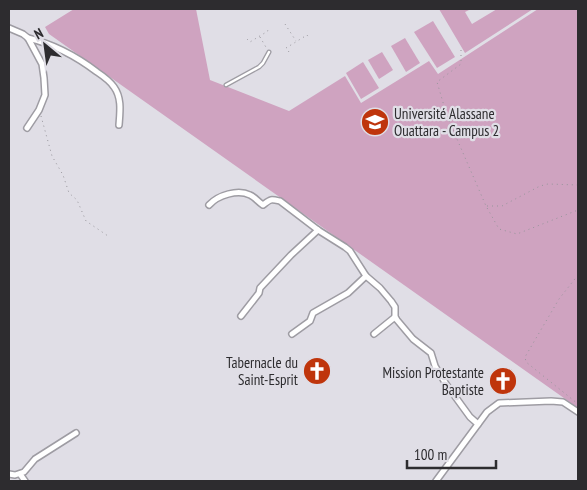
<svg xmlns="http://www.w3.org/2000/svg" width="587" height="490" font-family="'PT Sans Narrow',sans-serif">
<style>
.green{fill:#cfa3c0}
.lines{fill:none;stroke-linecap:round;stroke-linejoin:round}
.service-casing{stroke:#9e9ca3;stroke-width:5}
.minor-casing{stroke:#9e9ca3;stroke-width:8}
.path{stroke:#97959b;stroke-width:1;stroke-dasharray:1 4;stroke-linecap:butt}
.service{stroke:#fff;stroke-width:2.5}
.minor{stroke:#fff;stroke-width:5}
.labels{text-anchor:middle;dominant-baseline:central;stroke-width:4.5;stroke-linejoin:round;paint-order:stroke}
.poi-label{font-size:15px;fill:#2d2c2f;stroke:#e0dee6;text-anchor:end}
</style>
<rect width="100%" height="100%" fill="#e0dee6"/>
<g class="green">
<path d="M 74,9 L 196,9 L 210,80 L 289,111 L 345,76 L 361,103 L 429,61 L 438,74 L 538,9 L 578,9 L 578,408 L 49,34 L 45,27 Z"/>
<path d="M 439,9 L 471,9 L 465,12 L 472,24 L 497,9 L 533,9 L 465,53 Z"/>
<path d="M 433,21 L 455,57 L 437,68 L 414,32 Z"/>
<path d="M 405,38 L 420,63 L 406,72 L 391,46 Z"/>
<path d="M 382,52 L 393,70 L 379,79 L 368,60 Z"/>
<path d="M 363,62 L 379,88 L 361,99 L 346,73 Z"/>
</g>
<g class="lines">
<defs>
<path id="service" d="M 226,85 L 259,67 L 263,63 L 269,52"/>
<g id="minor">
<path d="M 9,28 L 23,34 L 28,38 L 42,64 L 44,78 L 45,95 L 39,110 L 27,128"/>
<path d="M 28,38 C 53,44 76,56 97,72 C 103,76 110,81 114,87 C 122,98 120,112 119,125"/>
<path d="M 209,205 C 218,195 238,189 250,195 C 255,197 258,202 263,205 C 271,199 270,199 280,201 L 318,230 L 345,247 L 350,251 L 366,276 L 380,288 L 391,301 L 395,307 L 395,317 L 397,320 L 413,339 L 431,353 L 435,366 L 446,384 L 470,417 L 478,424"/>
<path d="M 241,316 L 259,293 L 260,288 L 291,255 L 318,230"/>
<path d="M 292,334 L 310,321 L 313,313 L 348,293 L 366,276"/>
<path d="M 374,334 L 395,317"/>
<path d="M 9,474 L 15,475 L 24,472 L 35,459 L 76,433"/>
<path d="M 20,474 L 25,481"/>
<path d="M 436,481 L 487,412 L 499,403 L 551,401 L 563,402 L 578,412"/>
</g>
</defs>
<use href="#service" class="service-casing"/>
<use href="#minor" class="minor-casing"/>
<g class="path">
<path d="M 291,9 L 292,11"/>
<path d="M 285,24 L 296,41"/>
<path d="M 260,37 L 267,49"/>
<path d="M 247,39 L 250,42 L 268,31 L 266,27"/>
<path d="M 461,50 L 461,64 L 437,82 L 447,116 L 486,206 L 499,229 L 517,234 L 578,210"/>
<path d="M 289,52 L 286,48 L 307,35 L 310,39"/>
<path d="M 41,116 L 52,156 L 63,175 L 69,193 L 77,200 L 86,221 L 108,236"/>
<path d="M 487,206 L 502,206 L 540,186 L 548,184 L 578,185"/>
<path d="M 578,275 L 559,299 L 525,357 L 526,362 L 578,404"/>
</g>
<use href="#service" class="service"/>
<use href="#minor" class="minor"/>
</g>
<defs>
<symbol id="university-disc" viewBox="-11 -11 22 22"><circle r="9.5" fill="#bf350c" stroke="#e0dee6"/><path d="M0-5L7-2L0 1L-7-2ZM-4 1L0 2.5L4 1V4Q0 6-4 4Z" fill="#fff"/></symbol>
<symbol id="church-disc" viewBox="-11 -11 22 22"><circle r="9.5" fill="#bf350c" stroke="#e0dee6"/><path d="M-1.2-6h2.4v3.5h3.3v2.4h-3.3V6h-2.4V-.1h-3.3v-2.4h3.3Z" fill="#fff"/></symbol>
</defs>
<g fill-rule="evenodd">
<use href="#university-disc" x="359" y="106" width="32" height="32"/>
<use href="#church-disc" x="301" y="355" width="32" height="32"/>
<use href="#church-disc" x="487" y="365" width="32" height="32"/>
</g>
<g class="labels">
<g class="poi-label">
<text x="394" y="113" text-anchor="start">Université Alassane<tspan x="394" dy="17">Ouattara - Campus 2</tspan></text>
<text x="298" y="362">Tabernacle du<tspan x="298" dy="17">Saint-Esprit</tspan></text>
<text x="484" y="372">Mission Protestante<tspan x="484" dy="17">Baptiste</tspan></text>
</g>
</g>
<rect width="587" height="490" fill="none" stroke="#2d2c2f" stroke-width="20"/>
<g transform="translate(45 45) rotate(331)" stroke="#e0dee6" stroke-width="4" paint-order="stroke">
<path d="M0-4L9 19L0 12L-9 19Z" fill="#2d2c2f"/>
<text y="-8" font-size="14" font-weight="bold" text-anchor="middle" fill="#2d2c2f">N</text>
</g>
<path d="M407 460v8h89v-8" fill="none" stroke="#2d2c2f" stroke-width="2.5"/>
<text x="414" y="460" font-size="15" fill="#2d2c2f" stroke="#e0dee6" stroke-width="4" paint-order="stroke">100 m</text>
</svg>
